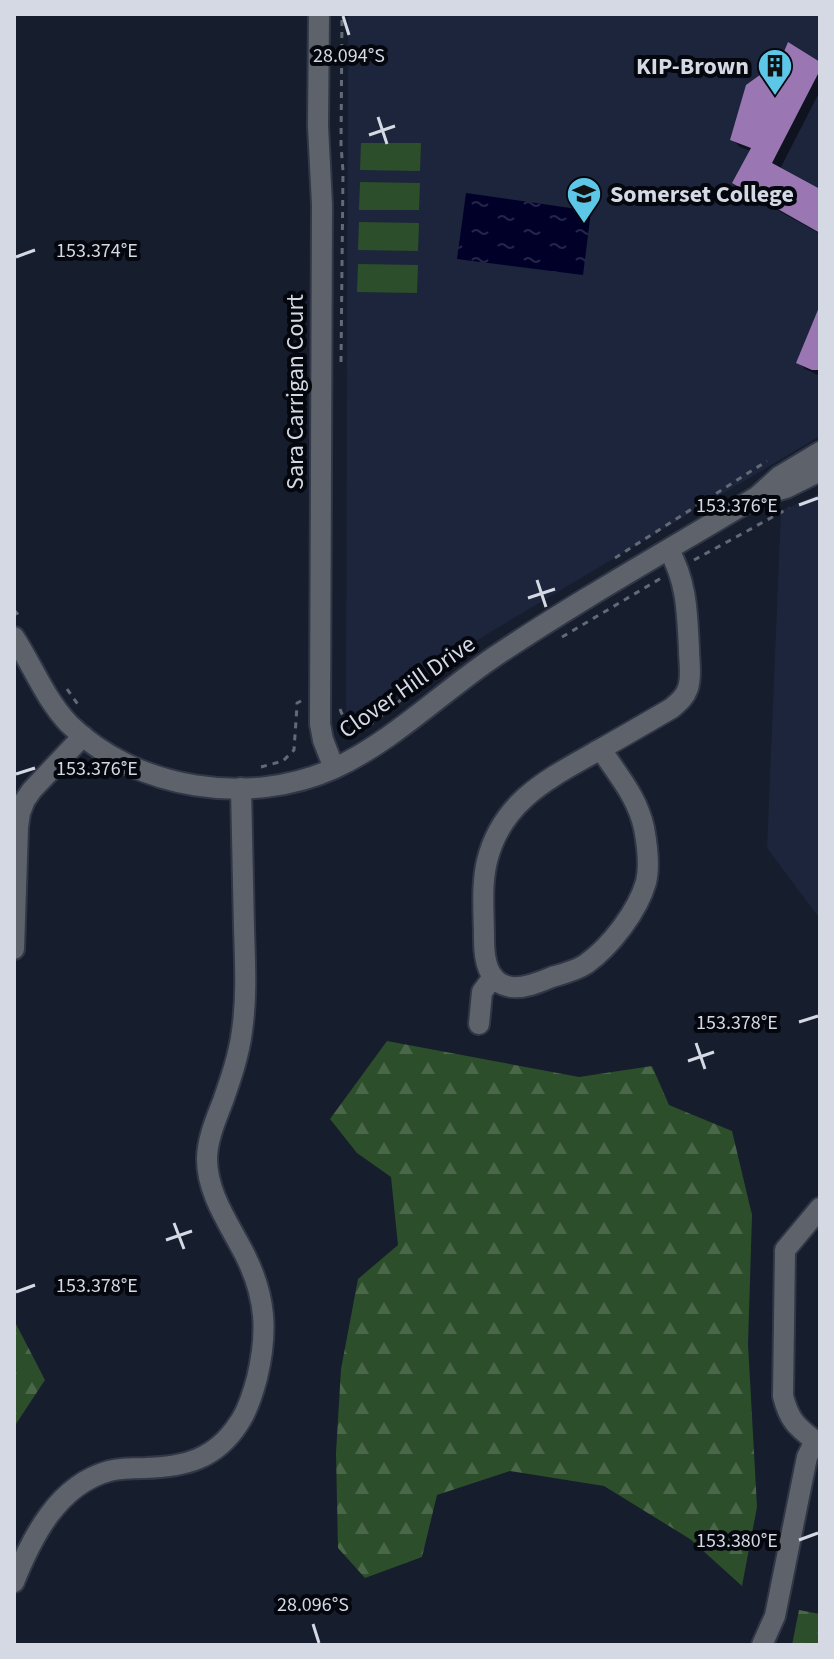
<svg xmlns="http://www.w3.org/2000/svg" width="834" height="1659" font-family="'Source Sans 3',sans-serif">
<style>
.built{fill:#1c253b}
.green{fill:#2d4e2a}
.forest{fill:url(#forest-firs)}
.water{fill:url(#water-ripples)}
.shadow{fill:#0007}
.building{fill:#9a76b3}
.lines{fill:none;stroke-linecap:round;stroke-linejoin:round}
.minor-casing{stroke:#313747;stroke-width:24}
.path{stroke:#636977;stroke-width:3;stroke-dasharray:6 6;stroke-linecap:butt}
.minor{stroke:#5e636b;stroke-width:20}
.ticks{fill:none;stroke:#d4d9e4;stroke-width:3}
.labels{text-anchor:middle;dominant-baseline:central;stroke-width:8;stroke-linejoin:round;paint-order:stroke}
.poi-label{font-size:24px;font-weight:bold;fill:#d4d9e4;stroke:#05070e;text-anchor:end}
.street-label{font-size:24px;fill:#d4d9e4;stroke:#05070e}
.ticks-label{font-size:20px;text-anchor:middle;fill:#d4d9e4;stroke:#05070e;stroke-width:8;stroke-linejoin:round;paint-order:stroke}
</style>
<defs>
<pattern id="forest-firs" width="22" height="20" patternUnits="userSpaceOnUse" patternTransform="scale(2)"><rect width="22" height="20" fill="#2d4e2a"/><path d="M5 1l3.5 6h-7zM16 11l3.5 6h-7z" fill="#4b6749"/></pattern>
<pattern id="water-ripples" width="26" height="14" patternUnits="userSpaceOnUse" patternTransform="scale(2)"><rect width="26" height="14" fill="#000029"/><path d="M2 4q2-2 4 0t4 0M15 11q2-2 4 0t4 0" fill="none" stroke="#242548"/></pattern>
</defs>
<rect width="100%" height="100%" fill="#161d2d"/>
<g class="built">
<path d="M 348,14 L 820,14 L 820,436 L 346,718 Z"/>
<path d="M 820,493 L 820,919 L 767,848 L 781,511 Z"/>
</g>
<g class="green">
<path d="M 361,143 L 421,143 L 420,171 L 360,170 Z"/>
<path d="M 360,182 L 420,183 L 419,210 L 359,210 Z"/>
<path d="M 359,222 L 419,223 L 418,251 L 358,250 Z"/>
<path d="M 358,264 L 418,265 L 417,293 L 357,292 Z"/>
</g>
<g class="forest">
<path d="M 387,1041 L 579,1077 L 652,1066 L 669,1105 L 732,1131 L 752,1215 L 748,1344 L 757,1507 L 742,1586 L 690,1539 L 604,1486 L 510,1471 L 437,1495 L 422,1557 L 365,1578 L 338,1548 L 336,1453 L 341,1369 L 358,1279 L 398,1245 L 391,1177 L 357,1153 L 330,1119 Z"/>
<path d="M 14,1322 L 15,1322 L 45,1380 L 14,1427 Z"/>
<path d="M 799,1610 L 820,1614 L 820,1645 L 792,1645 Z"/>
</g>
<path class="water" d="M 466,193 L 591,211 L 583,275 L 457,259 Z"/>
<g class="shadow">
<path d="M 784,56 L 820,64 L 820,91 L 780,169 L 820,191 L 820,234 L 742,190 L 735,182 L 751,151 L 740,147 L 733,140 L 748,87 Z"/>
<path d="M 820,328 L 820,376 L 805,369 L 798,362 Z"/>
</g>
<g class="building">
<path d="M 788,42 L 820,62 L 820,70 L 772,163 L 820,189 L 820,233 L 732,183 L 751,148 L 730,140 L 746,85 L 771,67 L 783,54 Z"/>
<path d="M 820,305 L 820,370 L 812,370 L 796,363 Z"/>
</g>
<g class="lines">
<defs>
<g id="minor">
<path d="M 319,14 L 318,126 L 322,205 L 320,724 L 323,740 L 334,768"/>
<path d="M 769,493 L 786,488 L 820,471"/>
<path d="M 14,637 C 33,666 45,699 69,724 C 136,790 250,807 335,768 C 393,741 441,693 494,657 C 579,600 670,549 758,496 L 780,476 L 820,452"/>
<path d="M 601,749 C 618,776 637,796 644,828 C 647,844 650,866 646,882 C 638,911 610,947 586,964 C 577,970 563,974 552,977 C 540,982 524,989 511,987 C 487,983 484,959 484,939 C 484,914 481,886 487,861 C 502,800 550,778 599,750 C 624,736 648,722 672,708 C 679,702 685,697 688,688 C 692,676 689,662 689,649 C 687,612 687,583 669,550"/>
<path d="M 14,949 L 18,827 L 20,813 L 25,800 L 32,790 L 83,736"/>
<path d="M 479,1024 L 482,992 L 493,977"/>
<path d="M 14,1582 C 32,1537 58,1485 109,1471 C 121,1468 133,1468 145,1468 C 185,1467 216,1459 239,1423 C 248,1410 253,1393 257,1378 C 268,1332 266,1297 245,1255 C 230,1225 207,1194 207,1159 C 207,1140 216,1119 223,1101 C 231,1078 239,1055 242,1031 C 247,997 245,962 244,928 C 243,881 242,835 241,788"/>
<path d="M 762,1645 L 775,1616 L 807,1457 L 815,1441 C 796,1426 789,1420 783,1396 L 785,1250 L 820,1208"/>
</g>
</defs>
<use href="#minor" class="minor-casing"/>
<g class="path">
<path d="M 341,362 L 343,171 L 341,145 L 342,14"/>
<path d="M 615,558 L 767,461"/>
<path d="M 694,560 L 789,508"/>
<path d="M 14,610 L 22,619"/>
<path d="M 562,637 L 663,577"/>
<path d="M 67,689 L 79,706"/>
<path d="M 340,709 C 345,724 355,728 370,725 L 423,682 L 464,654"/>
<path d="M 261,767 L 283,761 L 294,750 L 297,706 L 297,703 L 303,700"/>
</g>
<use href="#minor" class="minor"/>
</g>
<path class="ticks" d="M 343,16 L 349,35M 378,117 L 387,144M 369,135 L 395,126M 16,257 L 35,250M 799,505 L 818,498M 537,580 L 546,607M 528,598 L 555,589M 16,774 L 35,768M 799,1022 L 818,1016M 696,1043 L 705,1069M 688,1061 L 714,1052M 174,1223 L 184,1249M 166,1240 L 192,1231M 16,1292 L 35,1285M 799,1540 L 818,1533M 313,1624 L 319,1643"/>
<defs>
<symbol id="building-pin" viewBox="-11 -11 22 30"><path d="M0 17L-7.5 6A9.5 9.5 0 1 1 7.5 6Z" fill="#5dc7e8" stroke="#05070e"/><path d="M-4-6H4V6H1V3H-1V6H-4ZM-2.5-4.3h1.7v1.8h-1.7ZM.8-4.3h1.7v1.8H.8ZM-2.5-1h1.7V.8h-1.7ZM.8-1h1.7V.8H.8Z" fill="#111"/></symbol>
<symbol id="school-pin" viewBox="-11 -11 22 30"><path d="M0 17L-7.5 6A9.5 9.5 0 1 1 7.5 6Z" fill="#5dc7e8" stroke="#05070e"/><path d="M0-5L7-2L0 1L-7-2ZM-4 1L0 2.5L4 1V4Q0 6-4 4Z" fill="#111"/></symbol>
</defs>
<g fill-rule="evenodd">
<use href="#building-pin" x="755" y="46" width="40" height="54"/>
<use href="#school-pin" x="564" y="174" width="40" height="54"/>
</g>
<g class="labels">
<g class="poi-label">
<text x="749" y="66">KIP-Brown</text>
<text x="610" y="194" text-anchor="start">Somerset College</text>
</g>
<g class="street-label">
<text transform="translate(295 392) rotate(-90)">Sara Carrigan Court</text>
<text transform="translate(407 687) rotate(-35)">Clover Hill Drive</text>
</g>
</g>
<g class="ticks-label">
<text x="349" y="62">28.094°S</text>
<text x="97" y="257">153.374°E</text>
<text x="737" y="512">153.376°E</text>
<text x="97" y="775">153.376°E</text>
<text x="737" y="1029">153.378°E</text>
<text x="97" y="1292">153.378°E</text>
<text x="737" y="1547">153.380°E</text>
<text x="313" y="1611">28.096°S</text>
</g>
<rect width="834" height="1659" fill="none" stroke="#d4d9e4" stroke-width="32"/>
</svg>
